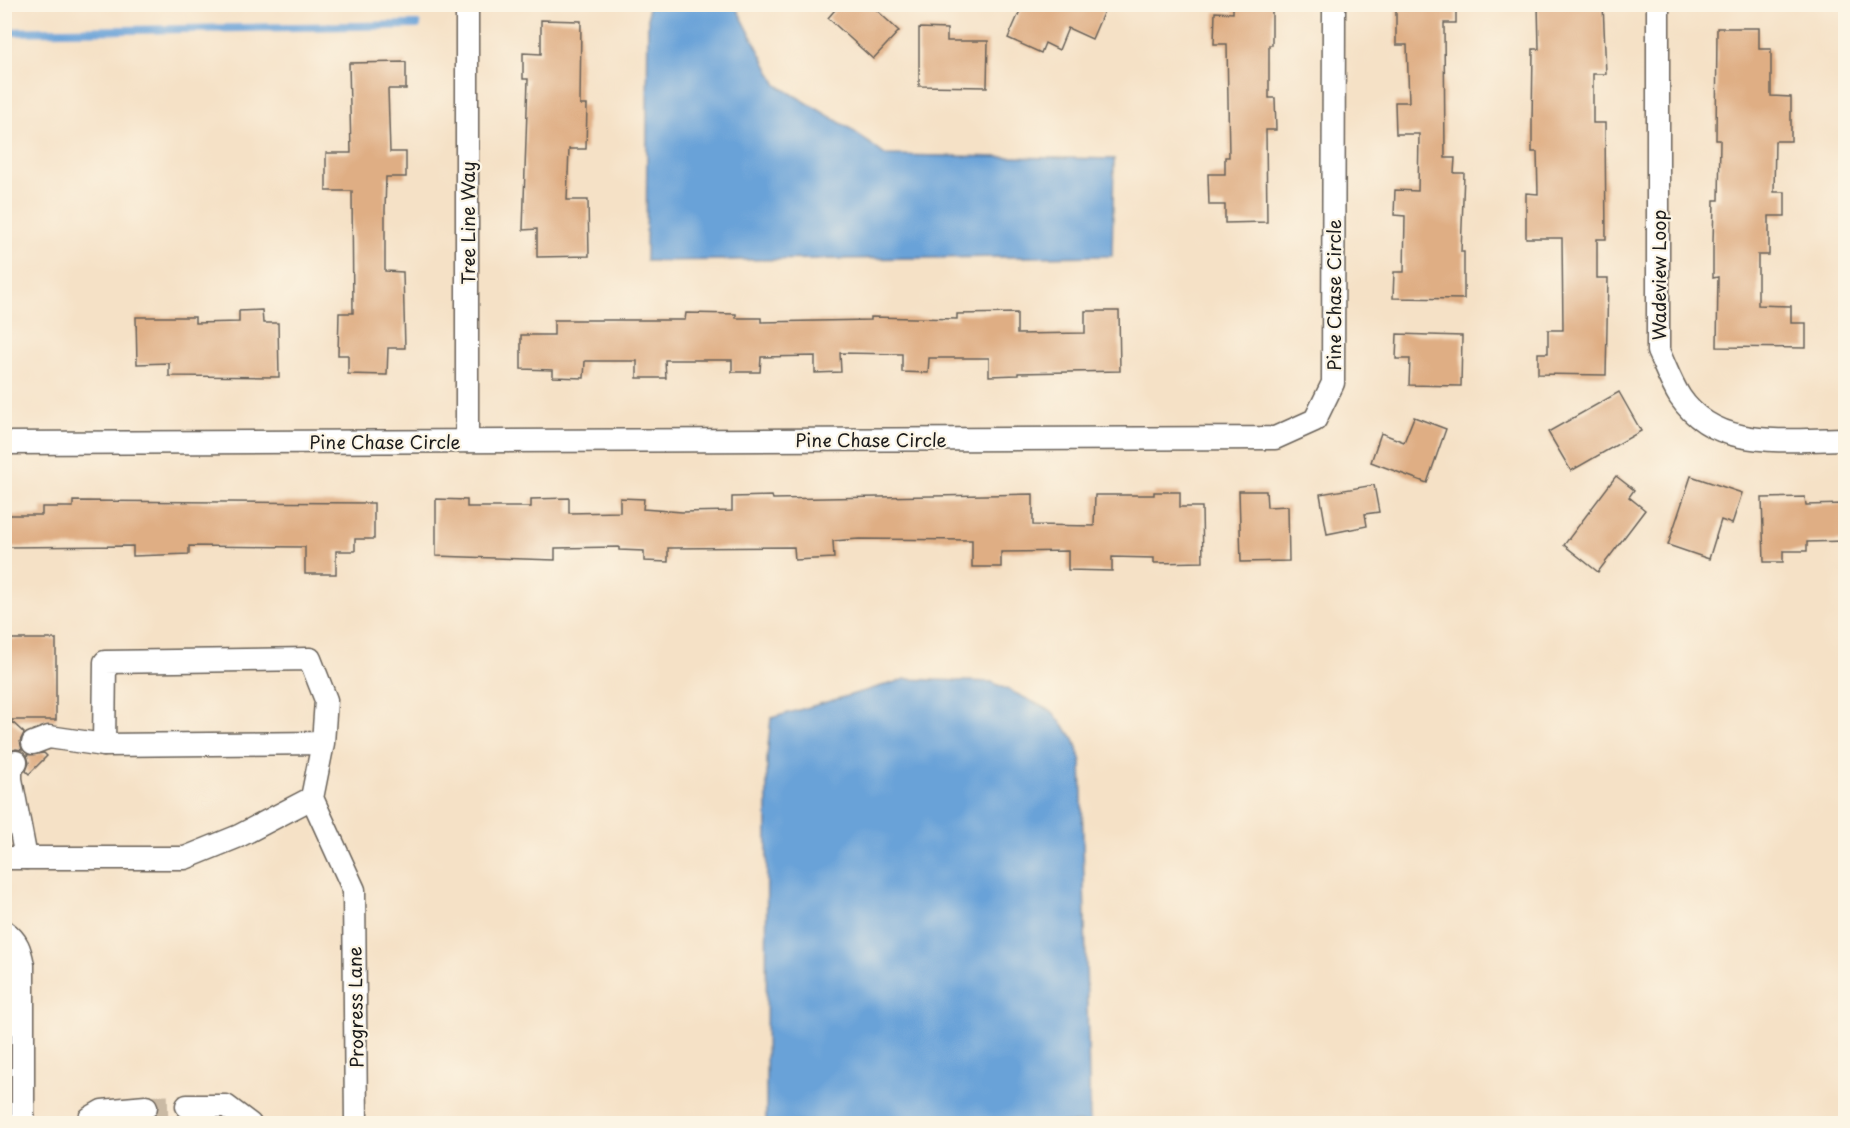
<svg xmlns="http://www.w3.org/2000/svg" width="1850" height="1128" font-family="'Playpen Sans',sans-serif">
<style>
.water{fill:#69a2d8;stroke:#425f7a;stroke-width:1.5}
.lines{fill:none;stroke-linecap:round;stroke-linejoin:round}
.stream{stroke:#69a2d8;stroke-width:8}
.building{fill:#dfae84}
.minor-tunnel{stroke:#cabaa4;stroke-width:22;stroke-dasharray:22 11;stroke-linecap:butt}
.minor-casing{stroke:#686158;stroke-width:25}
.minor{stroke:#fff;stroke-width:22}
.labels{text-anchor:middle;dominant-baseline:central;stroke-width:4.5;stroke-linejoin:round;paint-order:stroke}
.street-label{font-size:18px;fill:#1c1c1c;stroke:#fcf5e5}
</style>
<rect width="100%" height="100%" fill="#fcf5e5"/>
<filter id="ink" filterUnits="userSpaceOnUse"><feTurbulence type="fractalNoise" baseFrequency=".0167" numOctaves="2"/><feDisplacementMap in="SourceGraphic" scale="12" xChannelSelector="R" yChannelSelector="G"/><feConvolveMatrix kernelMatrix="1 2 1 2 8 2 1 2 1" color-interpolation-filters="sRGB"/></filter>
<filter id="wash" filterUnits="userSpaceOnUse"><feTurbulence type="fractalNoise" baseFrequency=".008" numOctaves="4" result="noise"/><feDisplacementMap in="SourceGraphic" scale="24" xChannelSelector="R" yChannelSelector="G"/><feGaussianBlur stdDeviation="1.35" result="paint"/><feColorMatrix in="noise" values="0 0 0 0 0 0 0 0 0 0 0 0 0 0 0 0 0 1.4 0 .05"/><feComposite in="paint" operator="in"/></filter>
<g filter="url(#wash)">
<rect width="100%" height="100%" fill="#f5e1c6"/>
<g class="water">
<path d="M 648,5 L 735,5 L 777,85 L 851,129 L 885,155 L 1114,159 L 1112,256 L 646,261 Z"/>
<path d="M 906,679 L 992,682 L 1052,711 L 1074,739 L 1081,759 L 1090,1123 L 766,1123 L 767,757 L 771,718 Z"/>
</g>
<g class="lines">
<path class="stream" d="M 4,32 L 417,25"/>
</g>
<g id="blocks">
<g class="building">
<path d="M 840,4 L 870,4 L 899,31 L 873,59 L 828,18 Z"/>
<path d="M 1023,4 L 1107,4 L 1092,39 L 1068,28 L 1059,50 L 1045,43 L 1041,53 L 1008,38 Z"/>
<path d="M 1233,4 L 1272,4 L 1272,45 L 1269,45 L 1269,98 L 1275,98 L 1276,130 L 1266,130 L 1267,222 L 1225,223 L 1225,205 L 1209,205 L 1208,174 L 1225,174 L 1225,157 L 1229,157 L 1227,44 L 1214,44 L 1215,12 L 1233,13 Z"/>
<path d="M 1403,4 L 1456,4 L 1456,23 L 1444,23 L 1445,158 L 1455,158 L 1454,173 L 1464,173 L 1461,252 L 1464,252 L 1464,299 L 1393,298 L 1394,272 L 1404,272 L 1405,216 L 1394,215 L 1395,190 L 1418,191 L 1419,134 L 1396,134 L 1395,102 L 1409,102 L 1407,45 L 1396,45 L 1396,8 L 1403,8 Z"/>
<path d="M 1538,4 L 1603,4 L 1606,74 L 1593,74 L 1593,123 L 1605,123 L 1606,239 L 1597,239 L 1597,278 L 1608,278 L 1606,375 L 1538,374 L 1538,353 L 1548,353 L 1548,330 L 1563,330 L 1562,238 L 1526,238 L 1526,193 L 1538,194 L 1537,152 L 1532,152 L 1532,124 L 1533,49 L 1539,49 Z"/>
<path d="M 541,20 L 581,21 L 580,105 L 587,105 L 586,149 L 569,149 L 567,200 L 588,200 L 589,256 L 537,257 L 537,229 L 523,230 L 528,79 L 523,79 L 523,53 L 541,54 Z"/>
<path d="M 919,28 L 947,29 L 947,41 L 988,41 L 987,87 L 919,86 Z"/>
<path d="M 1717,28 L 1759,28 L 1759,49 L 1771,49 L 1771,96 L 1791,97 L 1791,141 L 1775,141 L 1774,192 L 1785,192 L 1785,216 L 1769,216 L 1769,255 L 1758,255 L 1758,305 L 1791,306 L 1791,323 L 1806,323 L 1806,348 L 1717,347 L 1718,277 L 1713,278 L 1713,243 L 1714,200 L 1719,200 L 1720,140 L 1716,140 Z"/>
<path d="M 406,62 L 406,89 L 388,89 L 390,152 L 406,152 L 406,177 L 386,177 L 385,210 L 385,271 L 403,272 L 405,348 L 388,348 L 387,375 L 348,374 L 348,355 L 338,355 L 339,313 L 353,313 L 352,191 L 326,191 L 326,153 L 351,153 L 349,63 Z"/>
<path d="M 262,310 L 263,323 L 278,323 L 279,377 L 169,376 L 169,363 L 137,364 L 136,317 L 195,317 L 195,323 L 239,322 L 239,311 Z"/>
<path d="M 1085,311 L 1119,311 L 1120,371 L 1018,373 L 1018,375 L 989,376 L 989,358 L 929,358 L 928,373 L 902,372 L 902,354 L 840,353 L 841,372 L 815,373 L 815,356 L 761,357 L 760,372 L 732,372 L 732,360 L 665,360 L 666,378 L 637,378 L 637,361 L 585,361 L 584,378 L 553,377 L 553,370 L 521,369 L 521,335 L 554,335 L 554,320 L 685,320 L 686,313 L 736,314 L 736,318 L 761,318 L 761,322 L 871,320 L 871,317 L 957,319 L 957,314 L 1017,313 L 1017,334 L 1085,333 Z"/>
<path d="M 1397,334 L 1462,336 L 1461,386 L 1409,385 L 1410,359 L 1396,359 Z"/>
<path d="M 1619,392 L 1641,431 L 1571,471 L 1548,432 Z"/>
<path d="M 1414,417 L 1446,429 L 1427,483 L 1371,462 L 1381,433 L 1404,442 Z"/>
<path d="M 1616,476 L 1634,490 L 1629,497 L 1645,510 L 1598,572 L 1564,545 Z"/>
<path d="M 1691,476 L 1742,493 L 1732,524 L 1721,520 L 1709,559 L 1668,545 Z"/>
<path d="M 1374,485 L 1379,512 L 1365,514 L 1367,526 L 1327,534 L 1320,494 Z"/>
<path d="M 1239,491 L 1266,491 L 1267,507 L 1288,506 L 1289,561 L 1241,562 Z"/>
<path d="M 1154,492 L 1180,492 L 1180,507 L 1202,507 L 1203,562 L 1154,563 L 1154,558 L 1112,557 L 1112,571 L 1068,570 L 1068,551 L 1001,552 L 1001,567 L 972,567 L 972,540 L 859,539 L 833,541 L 834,558 L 795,560 L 794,547 L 668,548 L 668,562 L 644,561 L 644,551 L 619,550 L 619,547 L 555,548 L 555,560 L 436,556 L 436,499 L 467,500 L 467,507 L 531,507 L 531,499 L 569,498 L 569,513 L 620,512 L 620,498 L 644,499 L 643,509 L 682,512 L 732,511 L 732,497 L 772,496 L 773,499 L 1033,494 L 1033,525 L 1094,526 L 1095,495 L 1154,495 Z"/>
<path d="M 1805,497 L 1806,505 L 1845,504 L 1845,541 L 1807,542 L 1807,551 L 1783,551 L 1783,562 L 1764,562 L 1762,498 Z"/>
<path d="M 73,501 L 374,503 L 374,539 L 355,539 L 355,551 L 336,551 L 336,574 L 305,574 L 305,547 L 189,546 L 189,554 L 133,556 L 133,546 L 4,547 L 4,515 L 42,515 L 42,507 L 73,507 Z"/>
<path d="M 4,639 L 56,639 L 56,720 L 10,720 L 24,733 L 20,741 L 22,750 L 16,749 L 6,753 Z"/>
<path d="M 44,753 L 47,756 L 29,774 L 26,771 L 29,763 L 27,755 Z"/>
</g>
</g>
</g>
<g filter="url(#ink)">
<use href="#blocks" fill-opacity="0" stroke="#686158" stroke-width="1.5"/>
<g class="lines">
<path class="minor-tunnel" d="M 146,1107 L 187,1106"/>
<defs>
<g id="minor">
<path d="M 467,4 L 467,441"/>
<path d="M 1658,4 L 1658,351 C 1665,366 1671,383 1680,397 C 1717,452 1788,439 1846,439"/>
<path d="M 4,443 L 1275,438 L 1315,420 L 1333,383 L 1334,4"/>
<path d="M 33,743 L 49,737 L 104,745"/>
<path d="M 323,743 L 104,745 L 105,662 L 310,659 L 326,700 L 323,743 L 312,798 L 354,890 L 356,1124"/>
<path d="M 16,762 L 11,770 L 11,779 L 26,858"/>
<path d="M 4,858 L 185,858 L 239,836 L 312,798"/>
<path d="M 4,931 C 18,941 20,950 23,965 L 23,1124"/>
<path d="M 187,1106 L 226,1106 L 250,1124"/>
<path d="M 89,1124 L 90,1118 L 102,1111 L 146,1107"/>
</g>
</defs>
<use href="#minor" class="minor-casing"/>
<use href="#minor" class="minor"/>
</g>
</g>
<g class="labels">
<g class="street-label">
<text transform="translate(467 223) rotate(-90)">Tree Line Way</text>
<text transform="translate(1658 275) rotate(-90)">Wadeview Loop</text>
<text transform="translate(1333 295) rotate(-90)">Pine Chase Circle</text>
<text x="871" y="439">Pine Chase Circle</text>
<text x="385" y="441">Pine Chase Circle</text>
<text transform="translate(355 1007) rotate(-91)">Progress Lane</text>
</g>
</g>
<rect width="1850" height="1128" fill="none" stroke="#fcf5e5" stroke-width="24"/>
</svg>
